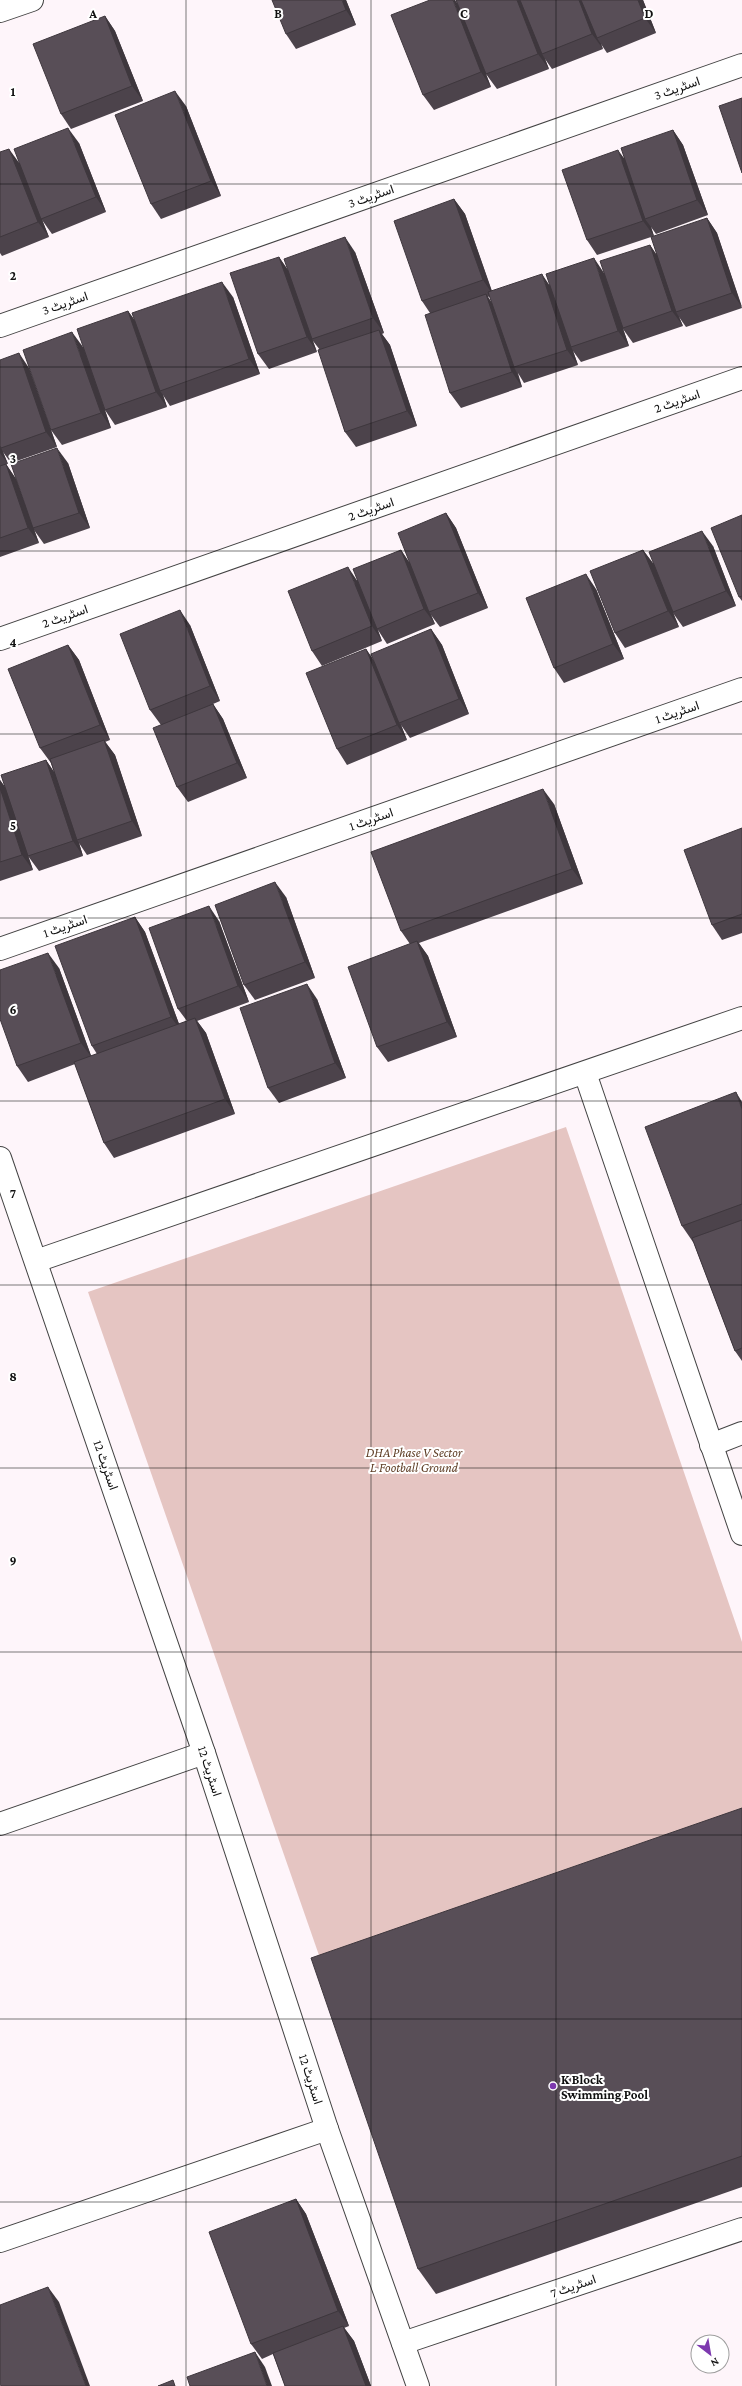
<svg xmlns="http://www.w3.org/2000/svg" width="742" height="2386" font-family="'Crimson Pro',Vazirmatn,serif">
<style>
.green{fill:#e5c5c2}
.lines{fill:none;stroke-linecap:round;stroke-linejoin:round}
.street-casing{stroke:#434343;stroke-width:24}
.street{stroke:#fff;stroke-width:22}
.wall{fill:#4c434b;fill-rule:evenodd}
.shaded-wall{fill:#3e373d}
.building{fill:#584e57;stroke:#3e373d}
.grid{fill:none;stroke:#101010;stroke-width:1;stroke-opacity:0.55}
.poi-dot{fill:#7d39af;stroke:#fff;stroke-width:1.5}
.labels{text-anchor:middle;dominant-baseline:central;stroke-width:4;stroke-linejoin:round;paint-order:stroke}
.street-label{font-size:13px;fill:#101010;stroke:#fff}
.park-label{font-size:13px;font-style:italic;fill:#604028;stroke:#fff}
.poi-label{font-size:13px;font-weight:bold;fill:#101010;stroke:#fff;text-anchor:start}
.grid-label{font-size:13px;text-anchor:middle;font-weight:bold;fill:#101010;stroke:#fff;stroke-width:4;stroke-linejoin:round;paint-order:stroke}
</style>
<rect width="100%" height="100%" fill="#fef5fa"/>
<path class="green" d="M 566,1127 L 742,1642 L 742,1840 L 329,1984 L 88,1292 Z"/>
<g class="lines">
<defs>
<g id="street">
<path d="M 0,11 L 32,0"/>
<path d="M 0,326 L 742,65"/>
<path d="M 0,639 L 742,378"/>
<path d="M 0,949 L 742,689"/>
<path d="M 585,1073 L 742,1534"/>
<path d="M 0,1158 L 204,1753 L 327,2129 L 418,2386"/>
<path d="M 36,1261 L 742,1018"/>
<path d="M 711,1445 L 742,1433"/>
<path d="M 0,1824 L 204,1753"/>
<path d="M 0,2241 L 327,2129"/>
<path d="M 403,2343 L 742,2229"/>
</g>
</defs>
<use href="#street" class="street-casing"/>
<use href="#street" class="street"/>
</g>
<g class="wall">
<path d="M 346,0 L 356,25 L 296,49 L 286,34 Z"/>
<path d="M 456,0 L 643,0 L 656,33 L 607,53 L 601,44 L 603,49 L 552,69 L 545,59 L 549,69 L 497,89 L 486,74 L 491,87 L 434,110 L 423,95 L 459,5 Z"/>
<path d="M 105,16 L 115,31 L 143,101 L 71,129 L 61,114 Z"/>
<path d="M 186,106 L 221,196 L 161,219 L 151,204 Z"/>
<path d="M 673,130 L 683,145 L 708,215 L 656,234 L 651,227 L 654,236 L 597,255 L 587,240 L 624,157 Z"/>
<path d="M 79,143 L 106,212 L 52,234 L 42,220 L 49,237 L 2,256 L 0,253 L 0,152 L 19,163 Z"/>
<path d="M 454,199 L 465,214 L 492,291 L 550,285 L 604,273 L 650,245 L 656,254 L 707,218 L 717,233 L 742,308 L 686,327 L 679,317 L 683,326 L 633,343 L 623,329 L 629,346 L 581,362 L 573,351 L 578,365 L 524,383 L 518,373 L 522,387 L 461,408 L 450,393 L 430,313 L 422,301 ZM 490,296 L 492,304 L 488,297 Z"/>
<path d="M 355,252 L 384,333 L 382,334 L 390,345 L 417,426 L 356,447 L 345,432 L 320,350 L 313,341 L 317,352 L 269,369 L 258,354 L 279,257 L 288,270 Z"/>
<path d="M 233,297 L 260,374 L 170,406 L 163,395 L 167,407 L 115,425 L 105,410 L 111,428 L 62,445 L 51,430 L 83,347 L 128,311 L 135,321 Z"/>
<path d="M 0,360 L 29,368 L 57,447 L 11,463 L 3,452 L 8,464 L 6,464 L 16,479 L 25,504 L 68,463 L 90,528 L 44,544 L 34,530 L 39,543 L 0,557 Z"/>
<path d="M 446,513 L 456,528 L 488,608 L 440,627 L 431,615 L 435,624 L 387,644 L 378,630 L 382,641 L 322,666 L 312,651 L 357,580 L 401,550 L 409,562 Z"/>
<path d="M 742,515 L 742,601 L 739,597 Z"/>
<path d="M 713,546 L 736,606 L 683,627 L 673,613 L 679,627 L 625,648 L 615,633 L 643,550 L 653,563 Z"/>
<path d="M 596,589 L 624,659 L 564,683 L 554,668 Z"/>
<path d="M 190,625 L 220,701 L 213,704 L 223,719 L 247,778 L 188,802 L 177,787 L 161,725 L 150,710 Z"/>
<path d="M 431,629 L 442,645 L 469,714 L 410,738 L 401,725 L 407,740 L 347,765 L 337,749 L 366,649 L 375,662 Z"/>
<path d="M 68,645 L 79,660 L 110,740 L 105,742 L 115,755 L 142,836 L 87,855 L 79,843 L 83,856 L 39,871 L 28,856 L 33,870 L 0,881 L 0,780 L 5,788 L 46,760 L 54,772 L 51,763 L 40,748 Z"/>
<path d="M 554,804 L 583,884 L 419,943 L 428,956 L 457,1037 L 388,1062 L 377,1047 L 410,944 L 401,931 Z"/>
<path d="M 742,828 L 742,933 L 722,940 L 712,925 Z"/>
<path d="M 286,897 L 315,978 L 255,1000 L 244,985 Z"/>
<path d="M 135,917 L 145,932 L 179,1024 L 187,1021 L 178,1009 L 219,921 L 249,1002 L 197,1021 L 206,1033 L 235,1114 L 114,1158 L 104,1143 L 75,1064 L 28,1082 L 17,1066 L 59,968 L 91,1056 L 97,1054 L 92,1046 Z"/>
<path d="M 317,999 L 346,1078 L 279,1103 L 268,1088 Z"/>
<path d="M 742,1102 L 742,1361 L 735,1351 L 693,1241 L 693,1242 L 682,1226 Z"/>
<path d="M 742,1808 L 742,2187 L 436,2294 L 418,2269 Z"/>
<path d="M 296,2199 L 306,2214 L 349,2326 L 344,2328 L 354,2341 L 371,2386 L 285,2386 L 273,2354 L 262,2359 L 251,2344 Z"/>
</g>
<g class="shaded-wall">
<path d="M 342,0 L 346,0 L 356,25 L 346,10 Z"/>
<path d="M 453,0 L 455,0 L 460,7 L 491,87 L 481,72 Z"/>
<path d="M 517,0 L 522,0 L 542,54 L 545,59 L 549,69 L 538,54 Z"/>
<path d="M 579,0 L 583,0 L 597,38 L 601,44 L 603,49 L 592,34 Z"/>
<path d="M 638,0 L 643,0 L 656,33 L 645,18 Z"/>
<path d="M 105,16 L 115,31 L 143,101 L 132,86 Z"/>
<path d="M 175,91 L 186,106 L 221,196 L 211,181 Z"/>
<path d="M 68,128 L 79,143 L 106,212 L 96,197 Z"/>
<path d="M 673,130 L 683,145 L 708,215 L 697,200 Z"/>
<path d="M 9,149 L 20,164 L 49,237 L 38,222 Z"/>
<path d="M 618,150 L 629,165 L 645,219 L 651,227 L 654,236 L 643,221 Z"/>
<path d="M 454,199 L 465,214 L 493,295 L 483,280 Z"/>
<path d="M 707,218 L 717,233 L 742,307 L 732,293 Z"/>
<path d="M 345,237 L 355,252 L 384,333 L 373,318 Z"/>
<path d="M 650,245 L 660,260 L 676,312 L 679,317 L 683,326 L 672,311 Z"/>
<path d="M 279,257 L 289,272 L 312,339 L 317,352 L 307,337 Z"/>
<path d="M 594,258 L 604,273 L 629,346 L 618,331 Z"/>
<path d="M 542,274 L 552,289 L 571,347 L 573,351 L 578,365 L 567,350 Z"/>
<path d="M 222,282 L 233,297 L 260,374 L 249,359 Z"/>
<path d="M 486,294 L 496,309 L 514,367 L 517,373 L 522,387 L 512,372 Z"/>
<path d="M 128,311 L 139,326 L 160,391 L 163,395 L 167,407 L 156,392 Z"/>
<path d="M 379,330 L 390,345 L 417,426 L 407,411 Z"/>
<path d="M 72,332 L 83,347 L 111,428 L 101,413 Z"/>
<path d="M 19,353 L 29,368 L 57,447 L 46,432 Z"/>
<path d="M 0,442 L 1,448 L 3,452 L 8,464 L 0,453 Z"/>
<path d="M 57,448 L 68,463 L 90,528 L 79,513 Z"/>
<path d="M 6,464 L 16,479 L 39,543 L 28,528 Z"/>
<path d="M 446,513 L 456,528 L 488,608 L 478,593 Z"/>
<path d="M 702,531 L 713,546 L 736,606 L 726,591 Z"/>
<path d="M 401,550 L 411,565 L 429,612 L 431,615 L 435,624 L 424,609 Z"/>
<path d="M 643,550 L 654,565 L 679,627 L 668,611 Z"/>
<path d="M 348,567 L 358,582 L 382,641 L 372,626 Z"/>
<path d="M 586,574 L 596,589 L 624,659 L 613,644 Z"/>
<path d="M 180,610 L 190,625 L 220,701 L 210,686 Z"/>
<path d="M 431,629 L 442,645 L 469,714 L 459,699 Z"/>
<path d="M 68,645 L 79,660 L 110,740 L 100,725 Z"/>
<path d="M 366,649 L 376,664 L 399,723 L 401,725 L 407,740 L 397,725 Z"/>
<path d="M 213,704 L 223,719 L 247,778 L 237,763 Z"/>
<path d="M 104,740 L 115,755 L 142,836 L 132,821 Z"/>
<path d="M 46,760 L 56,775 L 77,840 L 79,843 L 83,856 L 73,841 Z"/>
<path d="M 0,780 L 6,788 L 33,870 L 22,855 L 0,788 Z"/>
<path d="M 543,789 L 554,804 L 583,884 L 572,869 Z"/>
<path d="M 275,882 L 286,897 L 315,978 L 305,962 Z"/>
<path d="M 209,906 L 219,921 L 249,1002 L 238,986 Z"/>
<path d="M 135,917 L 145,932 L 182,1032 L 171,1017 Z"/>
<path d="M 417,941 L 428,956 L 457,1037 L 447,1022 Z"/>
<path d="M 48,953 L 59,968 L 92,1058 L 81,1043 Z"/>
<path d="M 307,984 L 317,999 L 346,1078 L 335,1063 Z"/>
<path d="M 195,1018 L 206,1033 L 235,1114 L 225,1099 Z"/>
<path d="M 736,1092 L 742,1102 L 742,1109 Z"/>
<path d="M 296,2199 L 306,2214 L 349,2326 L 338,2311 Z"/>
<path d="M 48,2287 L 59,2302 L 90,2386 L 86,2386 Z"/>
<path d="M 343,2326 L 354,2341 L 371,2386 L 366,2386 Z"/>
<path d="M 255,2352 L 265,2367 L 272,2386 L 267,2386 Z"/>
</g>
<g class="building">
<path d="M 272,0 L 342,0 L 346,10 L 286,34 Z"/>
<path d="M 430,0 L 453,0 L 481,72 L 423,95 L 391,15 Z"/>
<path d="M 456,0 L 517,0 L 538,54 L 486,74 Z"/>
<path d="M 520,0 L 579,0 L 592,34 L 542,54 Z"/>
<path d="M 581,0 L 638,0 L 645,18 L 597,38 Z"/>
<path d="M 105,16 L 132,86 L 61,114 L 33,44 Z"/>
<path d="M 175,91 L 211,181 L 151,204 L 115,115 Z"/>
<path d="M 742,98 L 742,173 L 719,106 Z"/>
<path d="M 68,128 L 96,197 L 41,219 L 14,149 Z"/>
<path d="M 673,130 L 697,200 L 645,219 L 621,148 Z"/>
<path d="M 9,149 L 38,222 L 0,237 L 0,152 Z"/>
<path d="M 618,150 L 643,221 L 587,240 L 562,170 Z"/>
<path d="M 454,199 L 483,280 L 422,301 L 394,221 Z"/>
<path d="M 707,218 L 732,293 L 676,312 L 651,237 Z"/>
<path d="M 345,237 L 373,318 L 312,339 L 284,259 Z"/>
<path d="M 650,245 L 672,311 L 623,328 L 600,261 Z"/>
<path d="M 279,257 L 307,337 L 258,354 L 230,273 Z"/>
<path d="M 594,258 L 618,331 L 571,347 L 546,274 Z"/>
<path d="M 542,274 L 567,350 L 514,367 L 488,292 Z"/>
<path d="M 222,282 L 249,359 L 160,391 L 132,313 Z"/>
<path d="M 486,294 L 512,372 L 450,393 L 425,315 Z"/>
<path d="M 128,311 L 156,392 L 105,410 L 77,329 Z"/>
<path d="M 379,330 L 407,411 L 345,432 L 318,350 Z"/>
<path d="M 72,332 L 101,413 L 51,430 L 23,350 Z"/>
<path d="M 19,353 L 46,432 L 1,448 L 0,446 L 0,360 Z"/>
<path d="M 57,448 L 79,513 L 33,528 L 11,464 Z"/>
<path d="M 6,464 L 28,528 L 0,538 L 0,466 Z"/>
<path d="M 446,513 L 478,593 L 429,612 L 398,533 Z"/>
<path d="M 742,515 L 742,596 L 739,597 L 711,528 Z"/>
<path d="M 702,531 L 726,591 L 673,612 L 649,552 Z"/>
<path d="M 401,550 L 424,609 L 377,629 L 353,569 Z"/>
<path d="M 643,550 L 668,611 L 615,633 L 590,571 Z"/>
<path d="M 348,567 L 372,626 L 312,651 L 288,591 Z"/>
<path d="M 586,574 L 613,644 L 554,668 L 526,598 Z"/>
<path d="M 180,610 L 210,686 L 150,710 L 120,634 Z"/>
<path d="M 431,629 L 459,699 L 399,723 L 371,654 Z"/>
<path d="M 68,645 L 100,725 L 40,748 L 8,669 Z"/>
<path d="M 366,649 L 397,725 L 337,749 L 306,673 Z"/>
<path d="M 213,704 L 237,763 L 177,787 L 153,728 Z"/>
<path d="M 104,740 L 132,821 L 77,840 L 50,759 Z"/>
<path d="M 46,760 L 73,841 L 28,856 L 1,775 Z"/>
<path d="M 0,788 L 22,855 L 0,862 Z"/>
<path d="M 543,789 L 572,869 L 401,931 L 371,852 Z"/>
<path d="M 742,828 L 742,914 L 712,925 L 684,850 Z"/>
<path d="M 275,882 L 305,962 L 244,985 L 215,905 Z"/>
<path d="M 209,906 L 238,986 L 178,1009 L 149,928 Z"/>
<path d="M 135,917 L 171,1017 L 92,1046 L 55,946 Z"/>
<path d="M 417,941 L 447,1022 L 377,1047 L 348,967 Z"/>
<path d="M 48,953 L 81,1043 L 17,1066 L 0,1019 L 0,970 Z"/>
<path d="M 307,984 L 335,1063 L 268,1088 L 240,1008 Z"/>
<path d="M 195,1018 L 225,1099 L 104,1143 L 74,1062 Z"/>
<path d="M 736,1092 L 742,1109 L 742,1204 L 682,1226 L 645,1127 Z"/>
<path d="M 742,1220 L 742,1348 L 735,1351 L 692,1238 Z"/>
<path d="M 742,1808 L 742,2156 L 418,2269 L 311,1958 Z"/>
<path d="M 296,2199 L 338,2311 L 251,2344 L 209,2232 Z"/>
<path d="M 48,2287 L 86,2386 L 1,2386 L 0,2384 L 0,2305 Z"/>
<path d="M 343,2326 L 366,2386 L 285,2386 L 273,2353 Z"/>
<path d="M 255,2352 L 267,2386 L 190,2386 L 187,2377 Z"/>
<path d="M 173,2380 L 175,2386 L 158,2386 Z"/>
</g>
<path class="grid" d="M 186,0 L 186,2386M 371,0 L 371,2386M 556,0 L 556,2386M 0,184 L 742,184M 0,367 L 742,367M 0,551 L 742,551M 0,734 L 742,734M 0,918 L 742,918M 0,1101 L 742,1101M 0,1285 L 742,1285M 0,1468 L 742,1468M 0,1652 L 742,1652M 0,1835 L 742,1835M 0,2019 L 742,2019M 0,2202 L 742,2202"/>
<circle class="poi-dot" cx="553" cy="2086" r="4"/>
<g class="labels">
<g class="street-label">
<text transform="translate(677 88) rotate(-19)">اسٹریٹ 3</text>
<text transform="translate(371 196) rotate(-19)">اسٹریٹ 3</text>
<text transform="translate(65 303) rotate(-19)">اسٹریٹ 3</text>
<text transform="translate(677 401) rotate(-19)">اسٹریٹ 2</text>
<text transform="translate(371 509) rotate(-19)">اسٹریٹ 2</text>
<text transform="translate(65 616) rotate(-19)">اسٹریٹ 2</text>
<text transform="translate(677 712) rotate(-19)">اسٹریٹ 1</text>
<text transform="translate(371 819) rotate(-19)">اسٹریٹ 1</text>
<text transform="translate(65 926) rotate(-19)">اسٹریٹ 1</text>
<text transform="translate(106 1465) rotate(71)">اسٹریٹ 12</text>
<text transform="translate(210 1771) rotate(72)">اسٹریٹ 12</text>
<text transform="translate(311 2079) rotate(72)">اسٹریٹ 12</text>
<text transform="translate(573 2286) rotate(-19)">اسٹریٹ 7</text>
</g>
<g class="park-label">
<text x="414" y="1452">DHA Phase V Sector<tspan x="414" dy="15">L Football Ground</tspan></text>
</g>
<g class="poi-label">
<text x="561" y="2079">K Block<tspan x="561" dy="15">Swimming Pool</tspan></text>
</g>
</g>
<g class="grid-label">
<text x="93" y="18">A</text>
<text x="278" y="18">B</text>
<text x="464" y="18">C</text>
<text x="649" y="18">D</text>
<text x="13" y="96">1</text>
<text x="13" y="280">2</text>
<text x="13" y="463">3</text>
<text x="13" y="647">4</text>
<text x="13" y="830">5</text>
<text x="13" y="1014">6</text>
<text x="13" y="1198">7</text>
<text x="13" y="1381">8</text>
<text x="13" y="1565">9</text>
</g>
<g transform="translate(710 2354) rotate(149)"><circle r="19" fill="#ffffff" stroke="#9f9f9f"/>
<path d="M0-3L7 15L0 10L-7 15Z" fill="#7d39af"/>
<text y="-6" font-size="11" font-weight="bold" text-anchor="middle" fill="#101010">N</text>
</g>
</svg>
